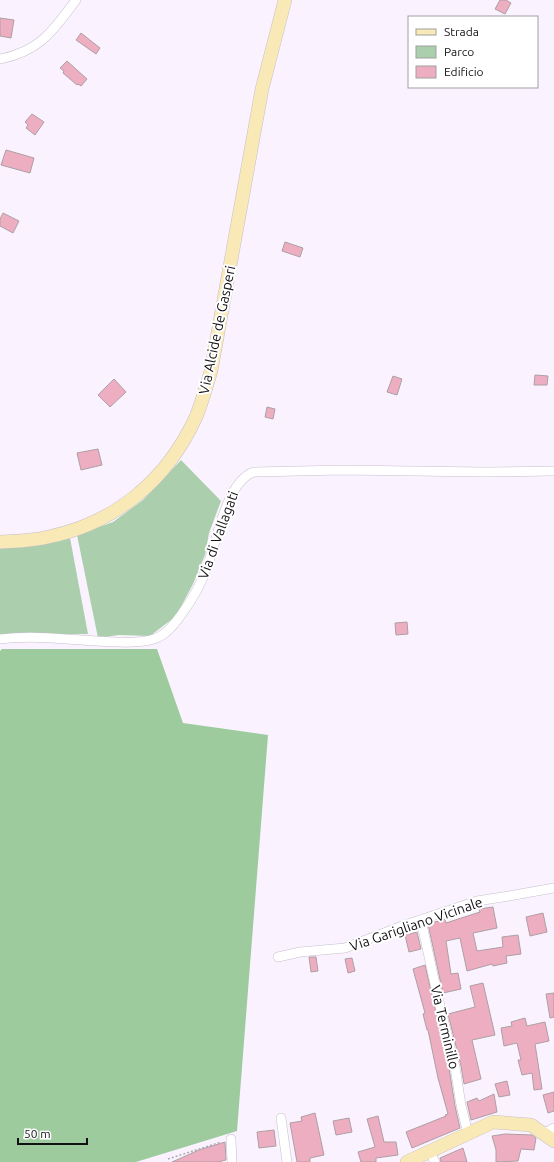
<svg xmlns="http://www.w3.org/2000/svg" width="554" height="1162" font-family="Ubuntu,sans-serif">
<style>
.green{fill:#abcfac}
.forest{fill:#9dcb9e}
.building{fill:#eeaec2;stroke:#ad9fa3}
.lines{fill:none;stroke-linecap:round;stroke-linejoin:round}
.street-casing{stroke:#c6bfcb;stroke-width:10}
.secondary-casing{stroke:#c6bfcb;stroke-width:14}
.path{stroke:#ada8b1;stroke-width:1.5;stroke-dasharray:2 2;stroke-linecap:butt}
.street{stroke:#fff;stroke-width:9}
.secondary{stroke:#f8e9b6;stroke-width:13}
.labels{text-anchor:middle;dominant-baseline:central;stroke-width:4;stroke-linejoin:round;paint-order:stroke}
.street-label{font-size:14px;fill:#121014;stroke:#fff}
</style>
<rect width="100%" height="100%" fill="#faf3ff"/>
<g class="green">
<path d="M 181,460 L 221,501 L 209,533 L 205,555 L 193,584 L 176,616 L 150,636 L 119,635 L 98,638 L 77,535 L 113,522 L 143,500 Z"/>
<path d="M 70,538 L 88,634 L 0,635 L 0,549 Z"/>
</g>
<path class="forest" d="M 2,649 L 157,649 L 183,723 L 268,735 L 237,1131 L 136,1162 L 0,1162 L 0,651 Z"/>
<g class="building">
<path d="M 500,0 L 506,0 L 511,3 L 505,14 L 495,9 Z"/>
<path d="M 0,18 L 14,20 L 11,38 L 0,36 Z"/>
<path d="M 81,33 L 100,48 L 96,54 L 76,40 Z"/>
<path d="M 67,61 L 87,79 L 81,86 L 78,84 L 77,85 L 63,73 L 64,71 L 60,68 Z"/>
<path d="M 32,114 L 44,122 L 35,135 L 26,128 L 28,125 L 25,122 Z"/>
<path d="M 6,150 L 34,158 L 30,173 L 1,165 Z"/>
<path d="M 3,213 L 19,221 L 13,233 L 0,226 L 0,219 Z"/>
<path d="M 285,242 L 303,248 L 300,257 L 282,251 Z"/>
<path d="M 535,375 L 548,376 L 547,385 L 534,385 Z"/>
<path d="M 393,376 L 402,379 L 397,395 L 387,392 Z"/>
<path d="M 114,379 L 126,392 L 110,407 L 98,395 Z"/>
<path d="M 267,407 L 275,409 L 273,419 L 265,417 Z"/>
<path d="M 98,449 L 102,465 L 81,470 L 77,453 Z"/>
<path d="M 407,622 L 408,634 L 396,635 L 395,623 Z"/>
<path d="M 493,907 L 497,928 L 473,933 L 477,951 L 503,947 L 502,937 L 518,935 L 521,954 L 506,956 L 507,963 L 493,966 L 492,964 L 467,971 L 460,938 L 446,941 L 451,974 L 458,973 L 461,989 L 443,993 L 428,924 L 445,919 L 446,923 L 480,912 L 479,909 Z"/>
<path d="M 543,913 L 547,932 L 530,936 L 526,917 Z"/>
<path d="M 417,932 L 421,949 L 409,952 L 405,935 Z"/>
<path d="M 309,957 L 316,957 L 318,971 L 311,972 Z"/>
<path d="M 352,958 L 355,971 L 348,973 L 345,959 Z"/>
<path d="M 425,965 L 449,1068 L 455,1106 L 460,1128 L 412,1148 L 406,1132 L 446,1116 L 445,1115 L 448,1114 L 438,1078 L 428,1030 L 427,1030 L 423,1014 L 425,1013 L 413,969 Z"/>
<path d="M 483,983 L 495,1035 L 472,1040 L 481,1079 L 464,1084 L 461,1066 L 448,1014 L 475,1007 L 470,986 Z"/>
<path d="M 554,993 L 554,1017 L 550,1018 L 546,994 Z"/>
<path d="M 525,1018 L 527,1026 L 545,1022 L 549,1041 L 535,1044 L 542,1089 L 534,1090 L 532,1073 L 522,1075 L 518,1060 L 521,1060 L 517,1043 L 504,1046 L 501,1028 L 512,1026 L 511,1022 Z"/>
<path d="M 507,1081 L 510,1095 L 499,1097 L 495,1084 Z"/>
<path d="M 554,1092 L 554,1111 L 548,1113 L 543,1095 Z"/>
<path d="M 494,1094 L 497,1112 L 471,1120 L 467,1102 L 477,1098 L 479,1101 Z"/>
<path d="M 315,1113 L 324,1155 L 310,1158 L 310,1162 L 297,1162 L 290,1123 L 302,1121 L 301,1117 Z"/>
<path d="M 378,1116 L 384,1142 L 396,1142 L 398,1155 L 376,1158 L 376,1162 L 361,1162 L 358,1152 L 375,1147 L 367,1119 Z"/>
<path d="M 349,1118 L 352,1132 L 336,1135 L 333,1121 Z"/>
<path d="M 274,1130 L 276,1146 L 259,1148 L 257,1132 Z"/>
<path d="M 505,1134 L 532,1135 L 536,1138 L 534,1150 L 521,1149 L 518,1161 L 496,1162 L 496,1150 L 492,1136 Z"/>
<path d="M 225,1142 L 226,1160 L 218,1162 L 172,1162 L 199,1150 Z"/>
<path d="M 463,1148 L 467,1162 L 441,1162 L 440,1158 Z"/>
</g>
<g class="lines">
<defs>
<g id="street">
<path d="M 0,59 C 40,51 53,31 76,0"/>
<path d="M 0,639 C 32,635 65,639 97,641 C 115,642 137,644 154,639 C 166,635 174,625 181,615 C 192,600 201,585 207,567 C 217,542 226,481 254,472 L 342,470 L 484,472 L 554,471"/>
<path d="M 421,920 L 438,998 L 455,1067 L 461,1105 L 468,1134"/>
<path d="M 278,957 L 300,952 L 345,948 L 405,925 L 477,901 L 509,896 L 554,888"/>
<path d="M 281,1118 L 287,1162"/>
<path d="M 543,1134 L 554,1128"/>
<path d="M 231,1139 L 232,1162"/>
<path d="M 430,1152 L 435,1162"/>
</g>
<g id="secondary">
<path d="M 0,542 C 16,541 33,541 48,537 C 116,523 167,480 196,417 C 202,403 206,387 211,371 L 262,89 L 285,0"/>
<path d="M 407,1162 L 493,1122 L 531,1125 L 554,1141"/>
</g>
</defs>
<use href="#street" class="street-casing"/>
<use href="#secondary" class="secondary-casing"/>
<path class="path" d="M 168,1159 L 221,1142"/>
<use href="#street" class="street"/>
<use href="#secondary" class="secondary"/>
</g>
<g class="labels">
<g class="street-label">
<text transform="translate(217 330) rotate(-78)">Via Alcide de Gasperi</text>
<text transform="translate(218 535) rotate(-70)">Via di Vallagati</text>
<text transform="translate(416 924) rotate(-19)">Via Garigliano Vicinale</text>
<text transform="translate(445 1027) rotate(77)">Via Terminillo</text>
</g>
</g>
<rect x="408" y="16" width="130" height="72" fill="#ffffff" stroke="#a09fa1"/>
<rect x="416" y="29" width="20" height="6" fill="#f8e9b6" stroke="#a09fa1"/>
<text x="444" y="36" font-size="12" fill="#121014">Strada</text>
<rect x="416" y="46" width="20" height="12" fill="#abcfac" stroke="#a09fa1"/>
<text x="444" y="56" font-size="12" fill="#121014">Parco</text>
<rect x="416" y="66" width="20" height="12" fill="#eeaec2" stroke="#a09fa1"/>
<text x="444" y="76" font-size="12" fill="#121014">Edificio</text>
<path d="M18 1138v6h69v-6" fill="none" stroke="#121014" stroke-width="2"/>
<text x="24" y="1138" font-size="12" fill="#121014" stroke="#ffffff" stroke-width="3" paint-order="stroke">50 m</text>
</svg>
